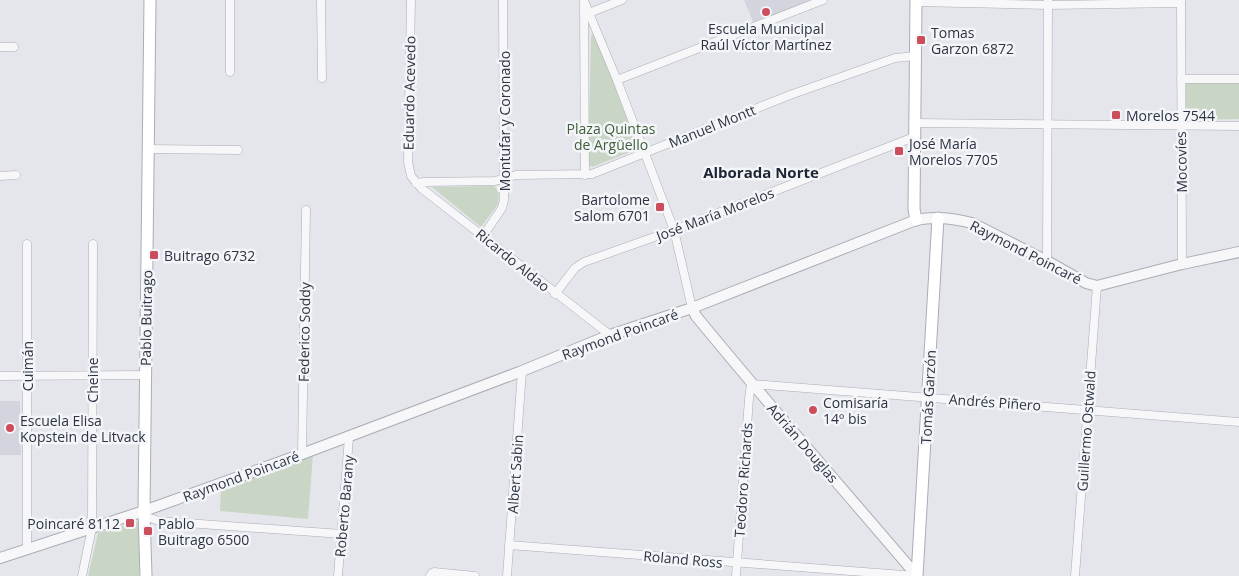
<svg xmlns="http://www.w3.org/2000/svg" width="1239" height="576" font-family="'Open Sans',sans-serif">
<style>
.built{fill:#d2d5dd}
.green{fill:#c9d5c5}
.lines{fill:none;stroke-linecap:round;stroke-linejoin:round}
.minor-casing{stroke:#a9adb5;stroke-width:9}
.tertiary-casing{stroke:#a9adb5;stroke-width:12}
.secondary-casing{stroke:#a9adb5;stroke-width:13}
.minor{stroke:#f7f7fa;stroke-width:8}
.tertiary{stroke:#f7f7fa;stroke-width:10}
.secondary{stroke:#fff;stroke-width:11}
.poi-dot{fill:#cc4d5c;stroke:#f4f5f8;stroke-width:2}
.labels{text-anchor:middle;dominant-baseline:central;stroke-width:5;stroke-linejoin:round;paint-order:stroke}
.poi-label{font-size:14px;fill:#2c3443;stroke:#f4f5f8;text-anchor:start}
.street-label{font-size:14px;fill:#2c3443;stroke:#f4f5f8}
.park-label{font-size:14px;fill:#3f5f39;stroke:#f4f5f8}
.neighbourhood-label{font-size:15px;font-weight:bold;fill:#1e2534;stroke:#f4f5f8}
</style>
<rect width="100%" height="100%" fill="#e4e6eb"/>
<g class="built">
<path d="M 744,0 L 815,0 L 754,24 Z"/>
<path d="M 0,401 L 20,401 L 21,455 L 0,455 Z"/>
</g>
<g class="green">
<path d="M 593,34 L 596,35 L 638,146 L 635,150 L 592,167 L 588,164 L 591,36 Z"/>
<path d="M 1239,82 L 1239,119 L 1186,120 L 1186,83 Z"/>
<path d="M 494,186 L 499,192 L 498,204 L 481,227 L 432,187 Z"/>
<path d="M 313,454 L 308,519 L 220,511 L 221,488 Z"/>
<path d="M 139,521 L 139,576 L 88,576 L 98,533 Z"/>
</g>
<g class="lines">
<defs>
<g id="minor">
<path d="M 230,0 L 230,72"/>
<path d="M 321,0 L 322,78"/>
<path d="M 411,0 L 408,162 L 411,176 L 421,188 L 610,335"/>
<path d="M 1181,0 L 1182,264"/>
<path d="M 584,1 L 617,80 L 674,230 L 692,308"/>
<path d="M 916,2 L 1048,5 L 1181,3"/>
<path d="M 584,5 L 585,175"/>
<path d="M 589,13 L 622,0"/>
<path d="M 0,47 L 14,47"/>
<path d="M 1181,79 L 1239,79"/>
<path d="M 617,80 L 823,0"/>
<path d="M 914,123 L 1239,126"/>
<path d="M 147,149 L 238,150"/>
<path d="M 0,176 L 16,175"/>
<path d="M 416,183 L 424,182 L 495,181 L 516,175 L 592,174 L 790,95 L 895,58 L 915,56"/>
<path d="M 483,236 L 502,208 L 504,200 L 503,0"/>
<path d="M 1047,261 L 1048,1"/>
<path d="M 555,294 L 575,268 L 584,262 L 674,230 L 914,137"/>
<path d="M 0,376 L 145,375"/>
<path d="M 302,454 L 306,210"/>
<path d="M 144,516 L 159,521 L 342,534"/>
<path d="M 509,545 L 917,576"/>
<path d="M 27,549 L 27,244"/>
<path d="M 82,576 L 92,528 L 93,244"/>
<path d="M 338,576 L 349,437"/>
<path d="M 430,576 L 432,573 L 434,572 L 475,576"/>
<path d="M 507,576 L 522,371"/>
<path d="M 736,576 L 749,399 L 751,384 L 1239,422"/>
<path d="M 1075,576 L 1097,286"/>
</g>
<g id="tertiary">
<path d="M 692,308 L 696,316 C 768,404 843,489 917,576"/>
<path d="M 0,558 L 144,511 L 302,454 L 522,371 L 610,335 L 692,308 L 916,220 C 934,216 953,218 972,223 L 1047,261 L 1086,283 L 1097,286 L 1182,264 L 1239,252"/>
</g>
<g id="secondary">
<path d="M 916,0 L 914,209 L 916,220"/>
<path d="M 146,576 L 144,511 L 150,0"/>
<path d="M 917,576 L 938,218"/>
</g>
</defs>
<use href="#minor" class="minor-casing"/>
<use href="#tertiary" class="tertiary-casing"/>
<use href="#secondary" class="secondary-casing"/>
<use href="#minor" class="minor"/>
<use href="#tertiary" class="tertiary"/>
<use href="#secondary" class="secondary"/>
</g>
<g class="poi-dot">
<circle cx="766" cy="12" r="5"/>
<rect x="916" y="35" width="10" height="10" rx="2.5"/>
<rect x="1111" y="110" width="10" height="10" rx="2.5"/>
<rect x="894" y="146" width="10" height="10" rx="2.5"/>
<rect x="655" y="202" width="10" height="10" rx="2.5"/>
<rect x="149" y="250" width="10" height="10" rx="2.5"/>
<circle cx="813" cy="410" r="5"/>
<circle cx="10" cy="428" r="5"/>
<rect x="125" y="518" width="10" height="10" rx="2.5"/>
<rect x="143" y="526" width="10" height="10" rx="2.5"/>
</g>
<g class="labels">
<g class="poi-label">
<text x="766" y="28" text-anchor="middle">Escuela Municipal<tspan x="766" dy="16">Raúl Víctor Martínez</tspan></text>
<text x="931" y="32">Tomas<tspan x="931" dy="16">Garzon 6872</tspan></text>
<text x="1126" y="115">Morelos 7544</text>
<text x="909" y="143">José María<tspan x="909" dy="16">Morelos 7705</tspan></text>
<text x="650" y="199" text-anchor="end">Bartolome<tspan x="650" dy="16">Salom 6701</tspan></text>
<text x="164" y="255">Buitrago 6732</text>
<text x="823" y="402">Comisaría<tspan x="823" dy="16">14º bis</tspan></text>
<text x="20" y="420">Escuela Elisa<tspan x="20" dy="16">Kopstein de Litvack</tspan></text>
<text x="120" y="523" text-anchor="end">Poincaré 8112</text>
<text x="158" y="523">Pablo<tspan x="158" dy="16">Buitrago 6500</tspan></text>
</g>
<g class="street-label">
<text transform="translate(409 93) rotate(-89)">Eduardo Acevedo</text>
<text transform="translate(504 121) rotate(-90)">Montufar y Coronado</text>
<text transform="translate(712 126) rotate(-22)">Manuel Montt</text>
<text transform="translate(1181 162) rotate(-91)">Mocovíes</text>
<text transform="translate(715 214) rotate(-21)">José María Morelos</text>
<text transform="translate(1026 252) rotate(27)">Raymond Poincaré</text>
<text transform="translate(513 260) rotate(39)">Ricardo Aldao</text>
<text transform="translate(146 318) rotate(-89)">Pablo Buitrago</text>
<text transform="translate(304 332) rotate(-89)">Federico Soddy</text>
<text transform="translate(620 334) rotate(-20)">Raymond Poincaré</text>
<text transform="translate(27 366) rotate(-90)">Cuimán</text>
<text transform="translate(92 380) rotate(-90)">Cheine</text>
<text transform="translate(928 397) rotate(-87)">Tomás Garzón</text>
<text transform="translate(995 402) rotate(4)">Andrés Piñero</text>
<text transform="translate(1086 431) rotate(-86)">Guillermo Ostwald</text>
<text transform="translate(803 443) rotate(49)">Adrián Douglas</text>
<text transform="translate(515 474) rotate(-86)">Albert Sabin</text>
<text transform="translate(241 476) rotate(-20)">Raymond Poincaré</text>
<text transform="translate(743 480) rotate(-86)">Teodoro Richards</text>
<text transform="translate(344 506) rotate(-85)">Roberto Barany</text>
<text transform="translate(683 559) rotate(5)">Roland Ross</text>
</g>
<g class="park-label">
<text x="611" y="128">Plaza Quintas<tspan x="611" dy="16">de Argüello</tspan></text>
</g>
<g class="neighbourhood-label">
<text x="761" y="172">Alborada Norte</text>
</g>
</g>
</svg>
